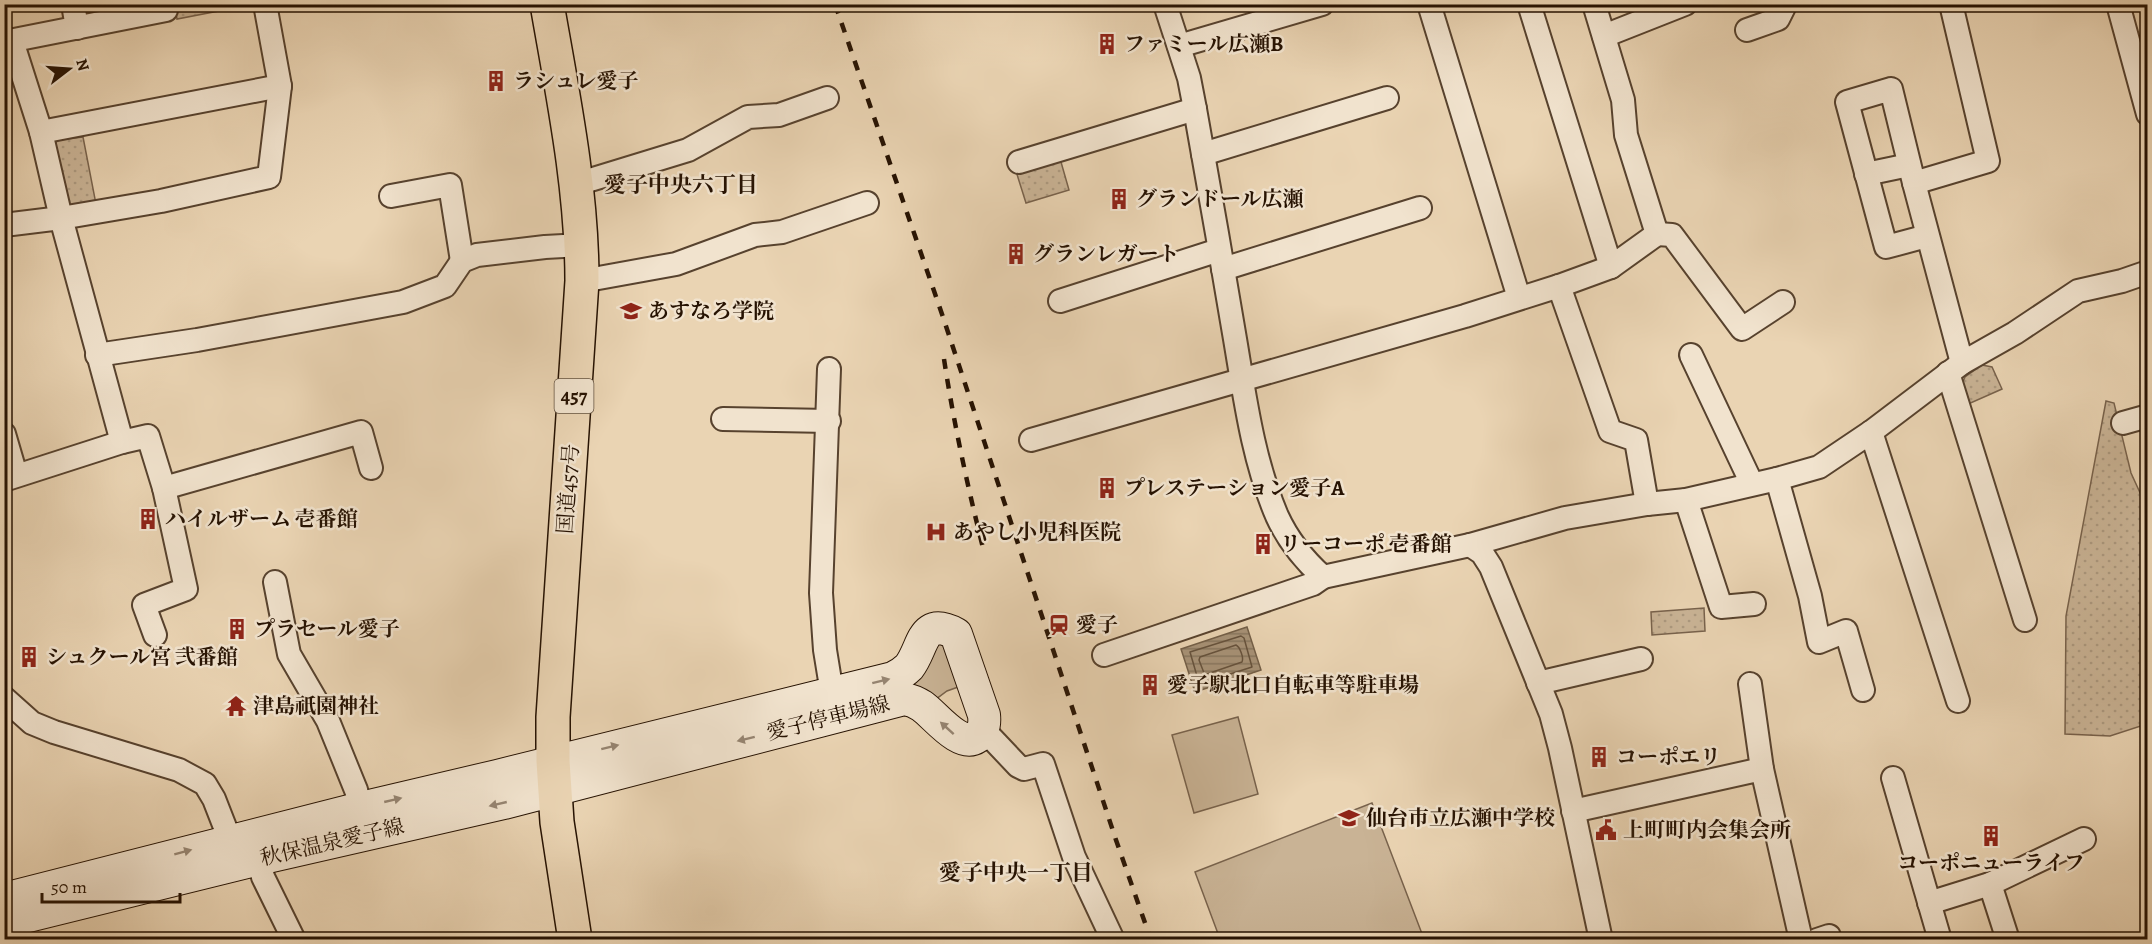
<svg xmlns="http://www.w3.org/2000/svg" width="2152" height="944" font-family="Alegreya,'Noto Serif JP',serif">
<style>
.grass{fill:#c9b395;stroke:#78624c;stroke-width:1.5}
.park{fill:url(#park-dots);stroke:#78624c;stroke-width:1.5}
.water{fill:url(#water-rules);stroke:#735f48;stroke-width:1.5}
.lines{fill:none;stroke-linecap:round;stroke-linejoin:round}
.shore{stroke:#66523c;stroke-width:1.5}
.street-casing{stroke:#57422e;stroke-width:26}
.secondary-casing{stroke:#261202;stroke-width:34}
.highway-casing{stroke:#261202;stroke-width:36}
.street{stroke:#f1e3ce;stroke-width:22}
.secondary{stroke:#f1e3ce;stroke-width:32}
.highway{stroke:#ead4b3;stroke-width:33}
.rail{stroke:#261202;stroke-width:4.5;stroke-dasharray:10 10;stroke-linecap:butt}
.oneway{fill:#968572}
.labels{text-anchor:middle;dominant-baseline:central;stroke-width:5;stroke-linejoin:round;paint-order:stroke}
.shield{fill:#f1e3ce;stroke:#63513f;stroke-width:1.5}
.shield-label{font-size:20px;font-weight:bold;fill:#261202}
.poi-label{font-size:21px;font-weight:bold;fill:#261202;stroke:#f1e3ce;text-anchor:start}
.street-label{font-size:21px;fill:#261202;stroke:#f1e3ce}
.neighbourhood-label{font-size:22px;font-weight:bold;fill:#261202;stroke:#f1e3ce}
</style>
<defs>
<pattern id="park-dots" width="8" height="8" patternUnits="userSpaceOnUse" patternTransform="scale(1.5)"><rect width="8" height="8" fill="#c9b395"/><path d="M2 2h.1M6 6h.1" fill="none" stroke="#ac997f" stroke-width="1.8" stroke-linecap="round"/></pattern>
<pattern id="water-rules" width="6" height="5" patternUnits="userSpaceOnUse" patternTransform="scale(1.5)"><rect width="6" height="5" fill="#a79277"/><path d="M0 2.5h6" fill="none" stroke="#88765f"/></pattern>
</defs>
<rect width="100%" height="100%" fill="#ead4b3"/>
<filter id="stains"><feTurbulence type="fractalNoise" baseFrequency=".00333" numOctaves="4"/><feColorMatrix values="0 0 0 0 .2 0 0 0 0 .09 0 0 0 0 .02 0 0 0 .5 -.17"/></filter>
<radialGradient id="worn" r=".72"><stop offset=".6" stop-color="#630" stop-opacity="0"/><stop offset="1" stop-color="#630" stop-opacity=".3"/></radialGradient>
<g class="grass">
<path d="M 938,644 L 944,644 L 961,686 L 947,691 L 932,702 L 906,685 Z"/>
<path d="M 1238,717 L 1258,794 L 1194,813 L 1172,735 Z"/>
<path d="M 1372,803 L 1424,939 L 1220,939 L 1195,872 Z"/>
</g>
<g class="park">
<path d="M 255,4 L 177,19 L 175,5 Z"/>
<path d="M 83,137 L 96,204 L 69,208 L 53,150 L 57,140 Z"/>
<path d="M 1059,155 L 1069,190 L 1026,203 L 1015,168 Z"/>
<path d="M 1982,365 L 1992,367 L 2002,389 L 1966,405 L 1960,389 L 1965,377 Z"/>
<path d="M 2106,401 L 2114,403 L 2131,473 L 2147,508 L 2147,724 L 2110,736 L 2065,734 L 2066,616 Z"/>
<path d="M 1704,608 L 1705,631 L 1652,635 L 1651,612 Z"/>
</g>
<path class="water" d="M 1247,627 L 1261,670 L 1195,692 L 1181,649 Z"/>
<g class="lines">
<g class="shore">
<path d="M 1241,636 L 1244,638 L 1252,667 L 1202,683 L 1199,683 L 1190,652 Z"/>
<path d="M 1236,645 C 1240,647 1244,658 1242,662 L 1207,674 L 1204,673 L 1199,660 L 1200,657 Z"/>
</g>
<defs>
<g id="street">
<path d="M 73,4 L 77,28"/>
<path d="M 1165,4 L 1189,78 L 1195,109 C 1209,186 1222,262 1235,339 C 1245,398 1253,460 1277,516 C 1288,540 1304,560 1323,577 L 1470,545 L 1565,518 L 1647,504 L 1686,500 L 1777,479 L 1819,467 L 1871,432 L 1962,363 L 2015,333 L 2078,291 L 2122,281 L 2148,272"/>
<path d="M 1429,4 L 1519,298"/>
<path d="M 1529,4 L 1611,267"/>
<path d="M 1951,4 L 1988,161 L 1914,183 L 1962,363"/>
<path d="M 2118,4 L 2148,114"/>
<path d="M 1747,30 L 1778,19 L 1784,7 L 1783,4"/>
<path d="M 1604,36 L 1685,4"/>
<path d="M 12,41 L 41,132 L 61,218 L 122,442"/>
<path d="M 4,42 L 166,10 L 165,4"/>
<path d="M 1179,46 L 1322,4"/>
<path d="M 41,132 L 280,86"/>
<path d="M 1203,154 L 1387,98"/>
<path d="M 1019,162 L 1195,109"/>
<path d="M 1866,174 L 1909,165"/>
<path d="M 1914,183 L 1891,89 L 1847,102 L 1886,247 L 1927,236"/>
<path d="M 577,184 L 688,150 L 748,117 L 779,115 L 827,98"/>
<path d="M 391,196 L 450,185 L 462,261"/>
<path d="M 4,225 L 61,218 L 161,201 L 269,177 L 280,86 L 265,4"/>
<path d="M 1657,234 L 1672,235 L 1742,329 L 1783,302"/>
<path d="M 1223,269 L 1420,208"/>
<path d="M 582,281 L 676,264 L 755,235 L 782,232 L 867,203"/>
<path d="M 1559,286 L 1610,431 L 1636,440 L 1647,504"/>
<path d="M 1060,301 L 1219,250"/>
<path d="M 97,355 L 197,340 L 403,302 L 445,286 L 462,261 L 477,255 L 545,247 L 582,245"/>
<path d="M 1691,355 L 1752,484"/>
<path d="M 829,369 L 821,593 L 825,650 L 832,693"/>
<path d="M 1948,373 L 2025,620"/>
<path d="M 723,419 L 829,421"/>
<path d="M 2123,423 L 2148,416"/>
<path d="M 1871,432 L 1958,701"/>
<path d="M 4,434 L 16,475"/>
<path d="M 1031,440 L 1465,316 L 1559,286 L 1611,267 L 1657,234 L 1626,135 L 1623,100 L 1594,4"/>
<path d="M 1777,479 L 1810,596 L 1819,642 L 1846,631 L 1863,690"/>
<path d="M 4,480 L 122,442 L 148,436 L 164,488 L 186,589 L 144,605 L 155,635"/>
<path d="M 164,488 L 361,432 L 371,468"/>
<path d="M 1686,500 L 1721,607 L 1754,604"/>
<path d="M 1470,545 L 1482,553 L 1491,567 L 1551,714 L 1560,748 L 1601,940"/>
<path d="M 275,582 L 289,654 L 328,721 L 356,790 L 361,808"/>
<path d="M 1104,655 L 1313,584 L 1323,577"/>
<path d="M 1538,683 L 1641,659"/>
<path d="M 1750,684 L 1762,769"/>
<path d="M 4,698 L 32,723 L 54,732 L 179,770 L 205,784 L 214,799 L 230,840"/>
<path d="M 983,729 L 1018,766 L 1024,769 L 1043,764 L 1074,857 L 1113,940"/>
<path d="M 1893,778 L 1940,940"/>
<path d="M 1573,811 L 1762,769 L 1801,940"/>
<path d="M 259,859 L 263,877 L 294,940"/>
<path d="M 1929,903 L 1990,884"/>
<path d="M 1817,940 L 1829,936 L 1830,940"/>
<path d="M 2008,940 L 1990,884 L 2084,839"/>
</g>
<path id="secondary" d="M 4,899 L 361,808 L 497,776 L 893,678 C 899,675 904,672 909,667 C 924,648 921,615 956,634 L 984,715 C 985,724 984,731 977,737 C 960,749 935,715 922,706 C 916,702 911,700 904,699 L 504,803 L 259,859 L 4,922"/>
<path id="highway" d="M 547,4 C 563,96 582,188 582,281 L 553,717 L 553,761 L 557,822 L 575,940"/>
</defs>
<use href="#street" class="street-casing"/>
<use href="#secondary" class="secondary-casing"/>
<use href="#highway" class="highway-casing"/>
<use href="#street" class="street"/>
<use href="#secondary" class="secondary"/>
<use href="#highway" class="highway"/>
<g class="rail">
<path d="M 835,4 L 943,317 L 1116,840 L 1151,940"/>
<path d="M 944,359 C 954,425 968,488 984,552"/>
</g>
</g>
<defs><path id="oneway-solid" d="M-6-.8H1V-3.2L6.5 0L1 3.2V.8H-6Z" transform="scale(1.5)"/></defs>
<g class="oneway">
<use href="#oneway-solid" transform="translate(881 681) rotate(-14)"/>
<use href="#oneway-solid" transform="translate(947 728) rotate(-138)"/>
<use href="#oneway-solid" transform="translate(746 739) rotate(166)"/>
<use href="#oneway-solid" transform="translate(610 747) rotate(-14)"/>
<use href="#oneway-solid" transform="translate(393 800) rotate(-13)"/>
<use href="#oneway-solid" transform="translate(498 804) rotate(167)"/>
<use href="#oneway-solid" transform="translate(183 852) rotate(-15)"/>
</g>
<defs>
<symbol id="building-bare" viewBox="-9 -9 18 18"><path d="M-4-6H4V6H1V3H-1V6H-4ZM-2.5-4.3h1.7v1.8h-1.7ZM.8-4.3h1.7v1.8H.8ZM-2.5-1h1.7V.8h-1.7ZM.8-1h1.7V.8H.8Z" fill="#8f2418" stroke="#f1e3ce" stroke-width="2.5" paint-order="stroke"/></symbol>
<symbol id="school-bare" viewBox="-9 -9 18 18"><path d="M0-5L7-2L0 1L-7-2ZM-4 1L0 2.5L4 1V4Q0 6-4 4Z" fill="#8f2418" stroke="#f1e3ce" stroke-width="2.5" paint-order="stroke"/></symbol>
<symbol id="hospital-bare" viewBox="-9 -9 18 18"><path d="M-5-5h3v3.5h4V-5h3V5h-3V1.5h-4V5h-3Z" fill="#8f2418" stroke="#f1e3ce" stroke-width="2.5" paint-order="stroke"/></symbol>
<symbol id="station-bare" viewBox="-9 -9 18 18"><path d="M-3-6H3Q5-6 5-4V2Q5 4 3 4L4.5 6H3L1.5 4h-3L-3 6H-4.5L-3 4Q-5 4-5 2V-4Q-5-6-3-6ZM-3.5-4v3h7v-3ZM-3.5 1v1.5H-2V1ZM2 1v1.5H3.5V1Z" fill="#8f2418" stroke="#f1e3ce" stroke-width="2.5" paint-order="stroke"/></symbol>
<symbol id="temple-bare" viewBox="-9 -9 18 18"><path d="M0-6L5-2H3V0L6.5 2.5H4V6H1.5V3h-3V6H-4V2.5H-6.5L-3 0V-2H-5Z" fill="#8f2418" stroke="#f1e3ce" stroke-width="2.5" paint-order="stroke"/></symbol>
<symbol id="civic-bare" viewBox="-9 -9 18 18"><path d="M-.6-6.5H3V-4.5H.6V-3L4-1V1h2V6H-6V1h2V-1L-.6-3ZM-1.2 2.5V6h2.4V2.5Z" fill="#8f2418" stroke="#f1e3ce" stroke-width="2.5" paint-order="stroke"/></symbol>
</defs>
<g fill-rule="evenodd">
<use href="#building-bare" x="1092" y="29" width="30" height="30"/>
<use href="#building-bare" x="481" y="66" width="30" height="30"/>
<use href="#building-bare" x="1104" y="184" width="30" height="30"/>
<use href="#building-bare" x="1001" y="239" width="30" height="30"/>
<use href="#school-bare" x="616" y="296" width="30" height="30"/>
<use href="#building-bare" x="1092" y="473" width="30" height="30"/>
<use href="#building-bare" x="133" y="504" width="30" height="30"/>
<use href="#hospital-bare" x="921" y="517" width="30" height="30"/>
<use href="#building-bare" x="1248" y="529" width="30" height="30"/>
<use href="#station-bare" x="1044" y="610" width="30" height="30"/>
<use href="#building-bare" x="222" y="614" width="30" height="30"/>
<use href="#building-bare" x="14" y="642" width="30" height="30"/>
<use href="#building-bare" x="1135" y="670" width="30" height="30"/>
<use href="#temple-bare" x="221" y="691" width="30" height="30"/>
<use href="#building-bare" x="1584" y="742" width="30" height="30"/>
<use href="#school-bare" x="1334" y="803" width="30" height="30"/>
<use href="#civic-bare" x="1591" y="815" width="30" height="30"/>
<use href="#building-bare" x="1976" y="821" width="30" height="30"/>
</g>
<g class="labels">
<rect class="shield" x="554.5" y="379" width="39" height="34" rx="4.5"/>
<g class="shield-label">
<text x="574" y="396">457</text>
</g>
<g class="poi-label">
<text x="1124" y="44">ファミール広瀬B</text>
<text x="513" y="81">ラシュレ愛子</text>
<text x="1136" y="199">グランドール広瀬</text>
<text x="1033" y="254">グランレガート</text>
<text x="648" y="311">あすなろ学院</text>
<text x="1124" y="488">プレステーション愛子A</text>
<text x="165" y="519">ハイルザーム 壱番館</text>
<text x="953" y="532">あやし小児科医院</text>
<text x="1280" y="544">リーコーポ 壱番館</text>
<text x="1076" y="625">愛子</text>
<text x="254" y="629">プラセール愛子</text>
<text x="46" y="657">シュクール宮 弐番館</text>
<text x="1167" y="685">愛子駅北口自転車等駐車場</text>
<text x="253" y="706">津島祇園神社</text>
<text x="1616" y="757">コーポエリ</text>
<text x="1366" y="818">仙台市立広瀬中学校</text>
<text x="1623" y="830">上町町内会集会所</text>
<text x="1991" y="863" text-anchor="middle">コーポニューライフ</text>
</g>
<g class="street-label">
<text transform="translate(568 489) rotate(-86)">国道457号</text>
<text transform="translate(828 718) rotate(-14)">愛子停車場線</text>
<text transform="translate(332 842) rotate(-13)">秋保温泉愛子線</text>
</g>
<g class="neighbourhood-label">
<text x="681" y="185">愛子中央六丁目</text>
<text x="1016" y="873">愛子中央一丁目</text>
</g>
</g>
<rect width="2152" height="944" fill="none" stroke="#ead4b3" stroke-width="24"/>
<rect x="6" y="6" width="2140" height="932" fill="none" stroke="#261202" stroke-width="3"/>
<rect x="12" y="12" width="2128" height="920" fill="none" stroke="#261202" stroke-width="1.5"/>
<g transform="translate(69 69) rotate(73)" stroke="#f1e3ce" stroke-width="4.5" paint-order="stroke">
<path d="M0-4.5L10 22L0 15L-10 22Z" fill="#261202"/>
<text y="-9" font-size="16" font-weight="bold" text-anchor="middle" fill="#261202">N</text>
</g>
<path d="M42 893v9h138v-9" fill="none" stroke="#261202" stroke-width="3"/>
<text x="51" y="893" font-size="18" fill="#261202" stroke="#f1e3ce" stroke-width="4.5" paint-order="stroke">50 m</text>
<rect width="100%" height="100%" filter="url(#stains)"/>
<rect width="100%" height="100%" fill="url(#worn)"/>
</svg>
